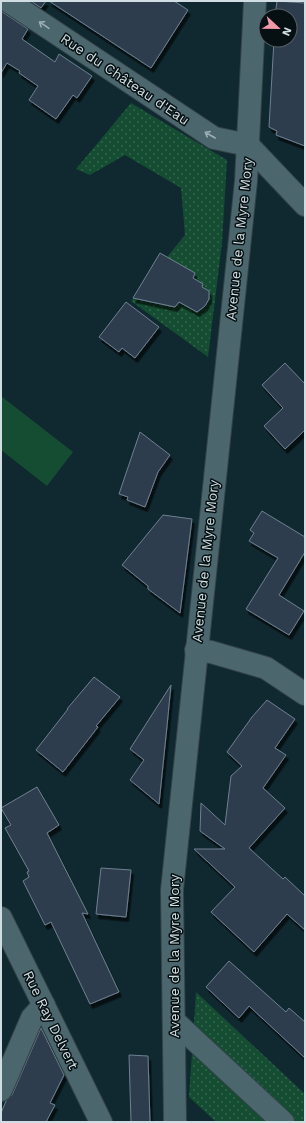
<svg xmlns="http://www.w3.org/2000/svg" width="306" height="1123" font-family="'Work Sans',sans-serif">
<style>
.green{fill:url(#green-dots)}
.pitch{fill:#144d31}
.building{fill:#2f3e4d;stroke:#6e8091;filter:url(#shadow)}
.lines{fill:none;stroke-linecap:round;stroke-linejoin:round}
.minor-casing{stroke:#324248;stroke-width:24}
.tertiary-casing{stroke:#324248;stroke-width:24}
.minor{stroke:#4c666d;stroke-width:22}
.tertiary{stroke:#4c666d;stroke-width:22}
.oneway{stroke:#9baeb4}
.labels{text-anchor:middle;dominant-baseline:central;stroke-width:3;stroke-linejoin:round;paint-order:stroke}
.street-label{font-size:14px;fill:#d0dee3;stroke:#061012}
</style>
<defs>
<pattern id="green-dots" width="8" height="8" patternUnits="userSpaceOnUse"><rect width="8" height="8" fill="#144d31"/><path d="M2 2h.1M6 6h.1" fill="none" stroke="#35664f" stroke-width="1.8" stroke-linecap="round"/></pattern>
<filter id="shadow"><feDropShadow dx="2.5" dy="4.5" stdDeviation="0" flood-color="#0009"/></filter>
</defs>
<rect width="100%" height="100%" fill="#10282f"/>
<g class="green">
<path d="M 131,103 L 227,160 L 222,243 L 208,357 L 131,301 L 185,235 L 181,188 L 125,155 L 90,175 L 76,169 Z"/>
<path d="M 196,992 L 305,1094 L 305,1122 L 216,1122 L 189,1097 Z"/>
</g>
<path class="pitch" d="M 1,396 L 73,452 L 47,486 L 1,450 Z"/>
<g class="building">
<path d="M 31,1 L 46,1 L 41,8 Z"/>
<path d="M 49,1 L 174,1 L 188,10 L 151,68 Z"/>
<path d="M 277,1 L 305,3 L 305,146 L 276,135 L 277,131 L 269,127 L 274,40 L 290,40 L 290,16 L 275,16 Z"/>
<path d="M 1,11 L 28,29 L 22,39 L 55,62 L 59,54 L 92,76 L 77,98 L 73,95 L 56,119 L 29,100 L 38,86 L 19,73 L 20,71 L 7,63 L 1,73 Z"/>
<path d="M 160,253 L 195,273 L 193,278 L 203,284 L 202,287 L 209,291 L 209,299 L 205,306 L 197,312 L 179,302 L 175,307 L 133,298 Z"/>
<path d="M 126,302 L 159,327 L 135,358 L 122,348 L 119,352 L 99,337 Z"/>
<path d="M 285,363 L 305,384 L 305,432 L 304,431 L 285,449 L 264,426 L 283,408 L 262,385 Z"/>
<path d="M 140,432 L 170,455 L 158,472 L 145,507 L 127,500 L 128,497 L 119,494 Z"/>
<path d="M 262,511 L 305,537 L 305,552 L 279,595 L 304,611 L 289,635 L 246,609 L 278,558 L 249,541 L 254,533 L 250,530 Z"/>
<path d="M 163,515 L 192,519 L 180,613 L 148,589 L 148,586 L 122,565 Z"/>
<path d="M 94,677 L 120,697 L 96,726 L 98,727 L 63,772 L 36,750 L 68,709 L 67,709 Z"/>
<path d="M 171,685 L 167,726 L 159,804 L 130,780 L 144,760 L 130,749 Z"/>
<path d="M 267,700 L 295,719 L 275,748 L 286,755 L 263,788 L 285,808 L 249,848 L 283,879 L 285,877 L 305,896 L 305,930 L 287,914 L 254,952 L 211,912 L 235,887 L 194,849 L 225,849 L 200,831 L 201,803 L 225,825 L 231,776 L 242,766 L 227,752 L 252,717 Z"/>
<path d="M 37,787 L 59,825 L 47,833 L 88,914 L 82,913 L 119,992 L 90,1004 L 51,922 L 45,925 L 23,881 L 29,877 L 27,872 L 29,871 L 5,828 L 11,825 L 1,808 Z"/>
<path d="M 101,868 L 131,870 L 126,917 L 96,914 Z"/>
<path d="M 229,961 L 286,1012 L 289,1008 L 305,1022 L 305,1058 L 249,1006 L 239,1018 L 206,987 Z"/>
<path d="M 41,1028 L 64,1075 L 50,1103 L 55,1105 L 46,1122 L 1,1122 L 1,1113 L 6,1101 L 12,1095 Z"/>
<path d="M 129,1055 L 148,1056 L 150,1122 L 131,1122 Z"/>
</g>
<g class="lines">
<defs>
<g id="minor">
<path d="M 8,1 L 214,138 L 248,145 L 305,205"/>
<path d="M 196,650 L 211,652 L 266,668 L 305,694"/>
<path d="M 1,918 L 101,1122"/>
<path d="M 174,1021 L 283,1122"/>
<path d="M 1,1090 L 32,1018 L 44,1005"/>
</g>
<path id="tertiary" d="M 175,1122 L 172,890 L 246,181 L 255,1"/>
</defs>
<use href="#minor" class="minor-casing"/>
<use href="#tertiary" class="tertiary-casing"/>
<use href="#minor" class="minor"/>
<use href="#tertiary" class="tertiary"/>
</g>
<defs><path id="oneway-shaft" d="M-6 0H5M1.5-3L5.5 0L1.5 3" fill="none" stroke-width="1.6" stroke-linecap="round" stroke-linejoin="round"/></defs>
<g class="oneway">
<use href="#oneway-shaft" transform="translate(44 25) rotate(-146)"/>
<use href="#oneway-shaft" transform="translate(210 135) rotate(-150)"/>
</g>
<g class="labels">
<g class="street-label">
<text transform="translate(125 79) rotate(34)">Rue du Château d'Eau</text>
<text transform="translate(239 239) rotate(-84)">Avenue de la Myre Mory</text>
<text transform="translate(205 561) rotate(-84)">Avenue de la Myre Mory</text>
<text transform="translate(174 956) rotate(-90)">Avenue de la Myre Mory</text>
<text transform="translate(51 1020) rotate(64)">Rue Ray Delvert</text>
</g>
</g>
<rect width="306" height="1123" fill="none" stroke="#d0dee3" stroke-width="4"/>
<g transform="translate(278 28) rotate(112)"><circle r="19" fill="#061012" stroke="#576266"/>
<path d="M0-3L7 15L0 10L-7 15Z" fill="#f39aaa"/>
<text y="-6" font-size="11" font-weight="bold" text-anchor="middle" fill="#d0dee3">N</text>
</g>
</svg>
